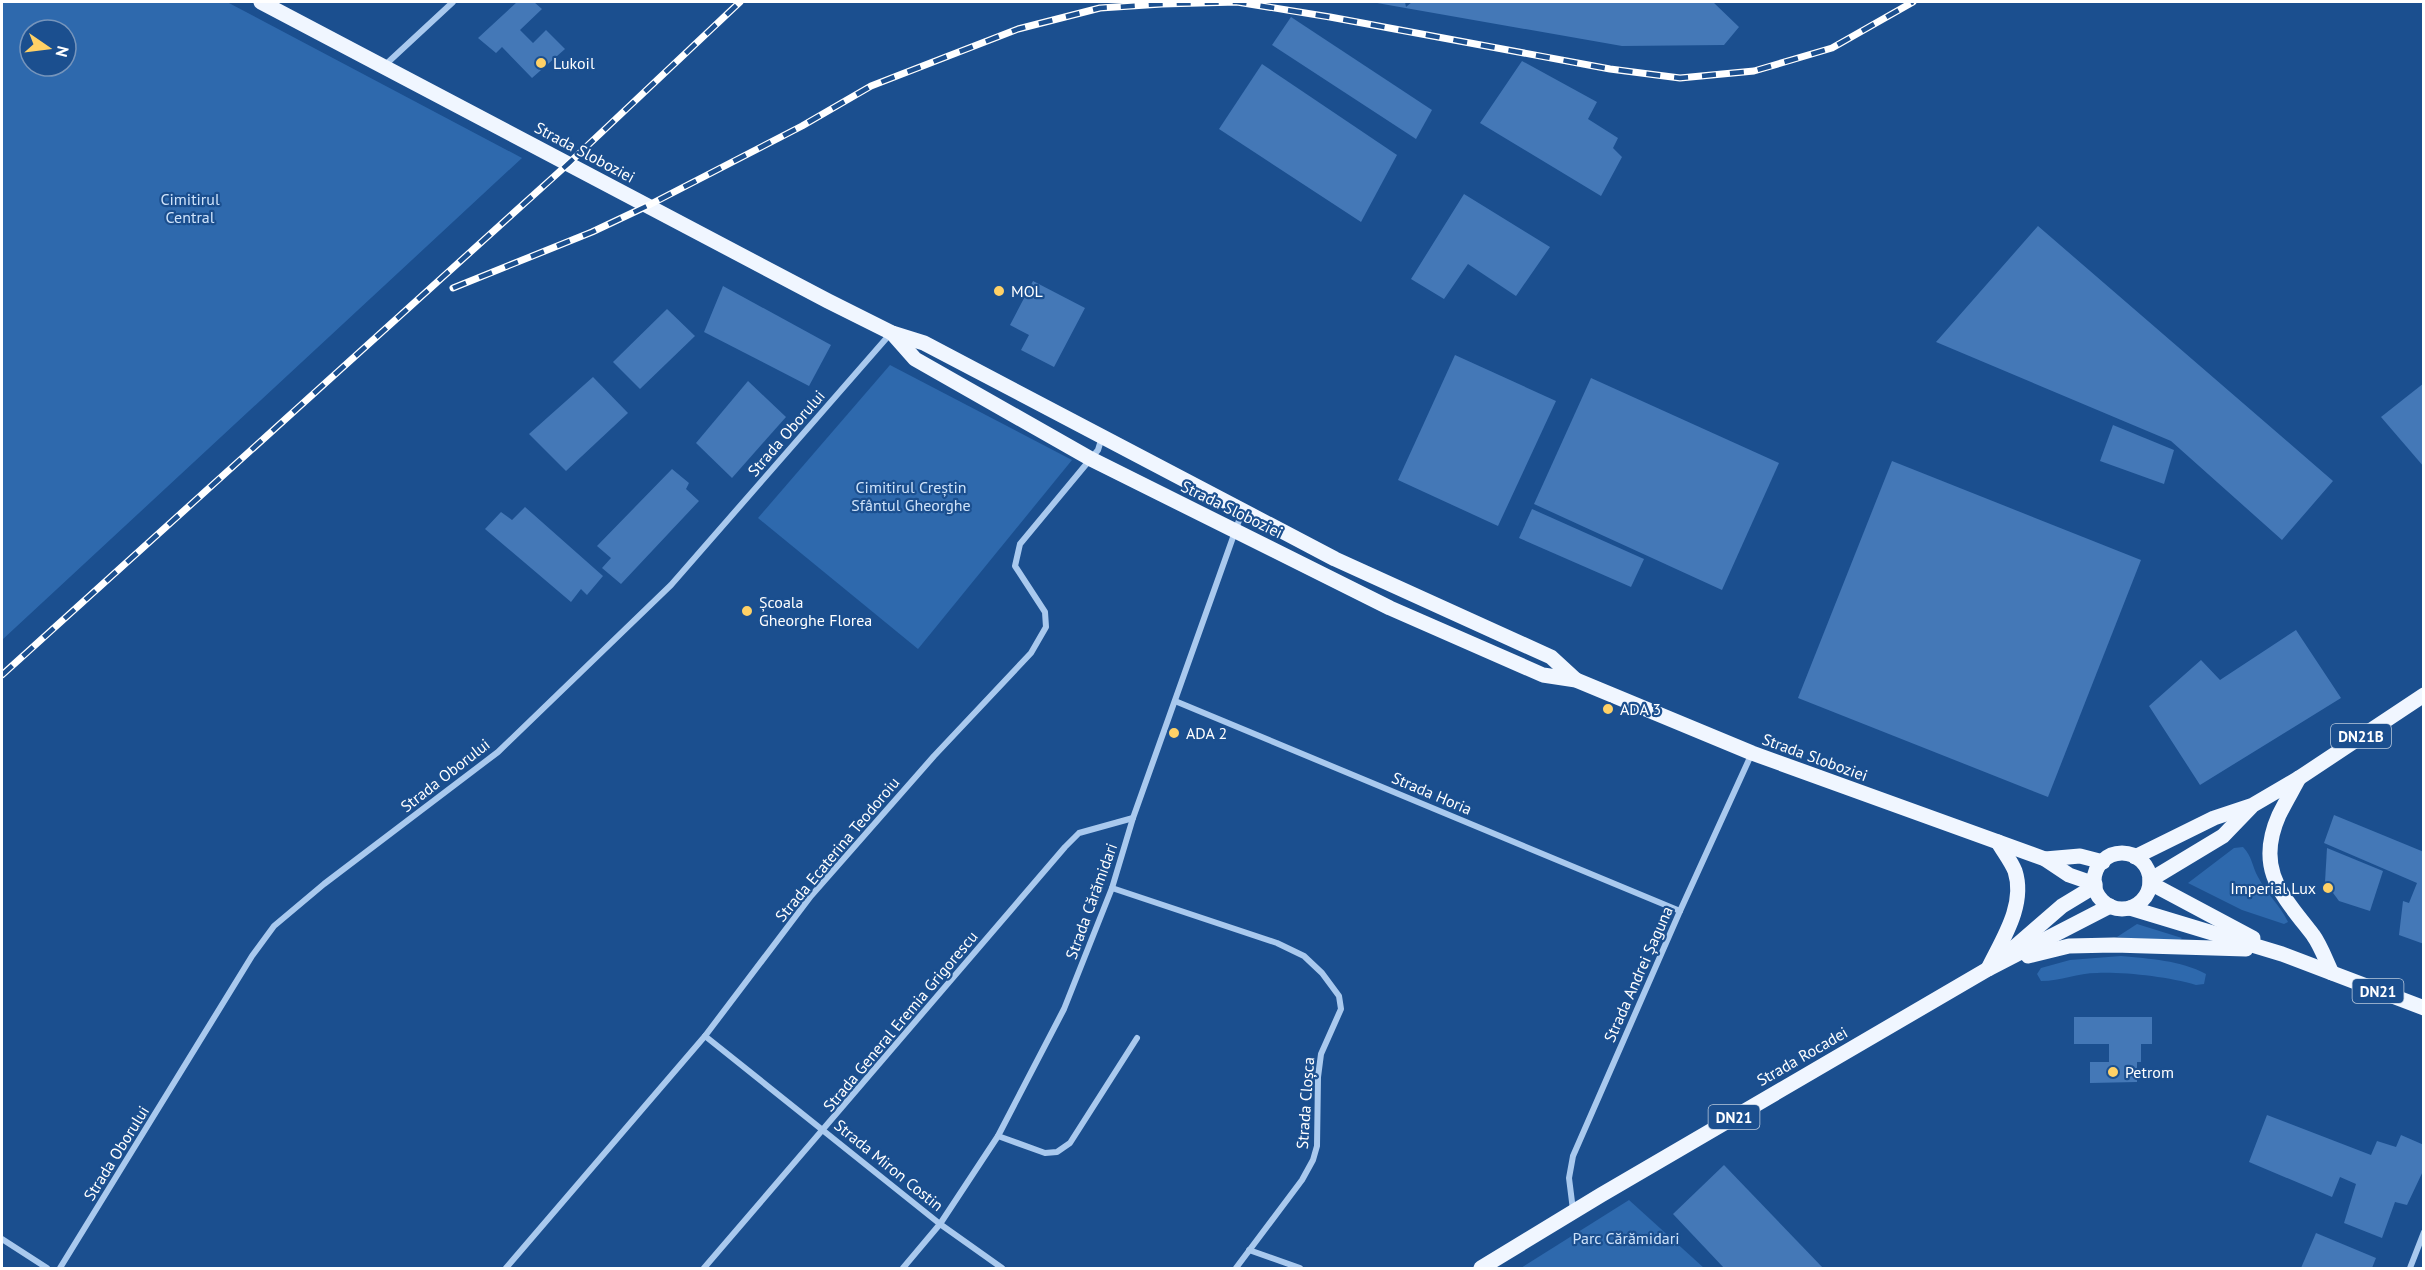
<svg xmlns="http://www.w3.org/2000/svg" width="2425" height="1270" font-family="'PT Sans',sans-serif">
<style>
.green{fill:#2e69ad;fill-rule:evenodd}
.building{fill:#4478b7}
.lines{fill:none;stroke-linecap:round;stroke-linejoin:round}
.minor{stroke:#a9c9ee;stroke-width:6}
.primary{stroke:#f0f6ff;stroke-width:15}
.rail-casing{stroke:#fff;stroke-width:7}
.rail{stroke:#1b4f8f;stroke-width:4.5;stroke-dasharray:14;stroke-linecap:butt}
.poi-dot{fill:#ffd166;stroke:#1b4f8f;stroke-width:2}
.labels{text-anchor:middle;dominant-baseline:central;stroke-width:4.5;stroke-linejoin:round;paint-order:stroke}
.shield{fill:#1b4f8f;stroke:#bbcadd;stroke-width:1.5}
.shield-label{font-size:15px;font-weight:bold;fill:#fff}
.poi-label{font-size:16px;fill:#fff;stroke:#1b4f8f;text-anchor:start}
.street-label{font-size:16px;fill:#fff;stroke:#1b4f8f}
.park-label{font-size:16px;fill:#cfe3fa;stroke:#1b4f8f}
</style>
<rect width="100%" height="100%" fill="#1b4f8f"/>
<g class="green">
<path d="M 2,2 L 227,2 L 522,158 L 2,640 ZM 30,30 L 66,30 L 66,66 L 30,66 Z"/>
<path d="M 890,365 L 1072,460 L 918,649 L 758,518 Z"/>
<path d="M 2243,847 C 2252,856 2252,866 2258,877 C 2266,893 2280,905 2288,922 L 2284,924 L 2242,910 L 2188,883 L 2234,848 Z"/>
<path d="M 2137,924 L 2182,938 L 2178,942 L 2117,937 Z"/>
<path d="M 2121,956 C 2150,959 2180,960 2206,974 L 2204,984 L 2196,985 C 2169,977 2126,972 2097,973 C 2078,973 2061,981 2041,981 L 2037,974 L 2041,968 L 2070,960 Z"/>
<path d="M 1629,1200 L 1704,1268 L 1521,1268 Z"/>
</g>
<g class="building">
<path d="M 517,2 L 534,2 L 542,9 L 520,30 L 533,43 L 546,30 L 565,49 L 532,78 L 502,47 L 496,53 L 478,38 Z"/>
<path d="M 1377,2 L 1405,2 L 1406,7 L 1412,2 L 1713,2 L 1739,27 L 1724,45 L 1622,46 L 1377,3 Z"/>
<path d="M 1291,17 L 1432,110 L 1416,139 L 1272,45 Z"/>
<path d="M 1522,61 L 1597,102 L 1588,119 L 1618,138 L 1613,148 L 1622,157 L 1601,196 L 1480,123 Z"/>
<path d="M 1262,64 L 1397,155 L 1361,222 L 1219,129 Z"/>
<path d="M 1464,194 L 1550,247 L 1516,296 L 1468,264 L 1444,299 L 1411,279 Z"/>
<path d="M 2038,226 L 2333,481 L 2282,540 L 2171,441 L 1936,342 Z"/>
<path d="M 1033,281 L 1085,308 L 1054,367 L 1021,350 L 1029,335 L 1010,325 Z"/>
<path d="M 723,286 L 831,345 L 809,386 L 704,332 Z"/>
<path d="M 667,309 L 695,336 L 640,389 L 613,362 Z"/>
<path d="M 1455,355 L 1556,401 L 1498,526 L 1398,480 Z"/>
<path d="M 593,377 L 628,413 L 566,471 L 529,434 Z"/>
<path d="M 1591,378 L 1779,463 L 1722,590 L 1534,504 Z"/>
<path d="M 748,381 L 786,417 L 732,478 L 696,443 Z"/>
<path d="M 2424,383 L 2424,467 L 2381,417 Z"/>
<path d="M 2113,425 L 2174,450 L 2164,484 L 2100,461 Z"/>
<path d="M 1892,461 L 2141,560 L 2048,797 L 1798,698 Z"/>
<path d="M 672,469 L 689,483 L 686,489 L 699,501 L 621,584 L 602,568 L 611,558 L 597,546 Z"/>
<path d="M 525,507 L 603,576 L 587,595 L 581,589 L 571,602 L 485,529 L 501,512 L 512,520 Z"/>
<path d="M 1532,509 L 1644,559 L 1631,587 L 1519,538 Z"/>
<path d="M 2296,630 L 2341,698 L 2200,785 L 2149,706 L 2201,660 L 2220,680 Z"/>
<path d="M 2334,815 L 2424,852 L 2424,944 L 2399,935 L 2403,901 L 2409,903 L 2417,883 L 2324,843 Z"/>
<path d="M 2327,848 L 2383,871 L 2370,911 L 2339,901 L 2325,882 Z"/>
<path d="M 2074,1017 L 2152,1017 L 2152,1044 L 2141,1044 L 2141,1062 L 2137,1062 L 2137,1082 L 2090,1083 L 2090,1062 L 2109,1062 L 2109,1044 L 2074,1044 Z"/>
<path d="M 2267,1115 L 2371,1155 L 2377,1141 L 2396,1147 L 2401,1135 L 2424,1145 L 2424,1169 L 2407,1205 L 2395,1202 L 2382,1238 L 2344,1223 L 2356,1184 L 2340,1177 L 2332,1197 L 2249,1162 Z"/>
<path d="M 1724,1165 L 1823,1268 L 1724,1268 L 1673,1214 Z"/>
<path d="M 2316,1233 L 2376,1258 L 2372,1268 L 2301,1268 Z"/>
</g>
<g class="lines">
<g class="minor">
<path d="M 384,66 L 453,2"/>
<path d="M 1175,701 L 1680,911"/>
<path d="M 1112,888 L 1277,943 L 1304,956 L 1322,973 L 1339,996 L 1341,1009 L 1321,1054 L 1318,1077 L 1317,1146 L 1313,1160 L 1302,1180 L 1236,1268"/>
<path d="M 705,1036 L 940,1224 L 1002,1268"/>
<path d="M 998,1136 L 1045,1153 L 1057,1152 L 1070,1143 L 1137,1038"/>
<path d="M 1573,1210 L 1569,1178 L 1573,1156 L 1680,911 L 1752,753"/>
<path d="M 2,1239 L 47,1268"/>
<path d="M 1249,1250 L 1300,1268"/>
<path d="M 60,1268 L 252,956 L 274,926 L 324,884 L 498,752 L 671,585 L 891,333"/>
<path d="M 506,1268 L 705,1036 L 811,896 L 934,756 L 1031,653 L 1046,627 L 1045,612 L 1015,566 L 1020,544 L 1098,450 L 1102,437"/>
<path d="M 704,1268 L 1065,847 L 1079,833 L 1133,818"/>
<path d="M 903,1268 L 940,1224 L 998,1136 L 1064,1009 L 1112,888 L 1133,818 L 1242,512"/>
<path d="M 2410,1268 L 2424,1232"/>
</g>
<g class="primary">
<path d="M 261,2 L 828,301 L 892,333 L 924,343 L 1335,559 L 1551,657 L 1576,680"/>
<path d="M 892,333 L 915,359 L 1091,459 L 1390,608 L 1543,675 L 1576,680 L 1752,753 L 2045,859 L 2069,875 L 2095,884"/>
<path d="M 2299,778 C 2292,791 2285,803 2279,815 C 2255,869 2282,895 2313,935 C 2321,946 2326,961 2332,973"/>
<circle cx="2122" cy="881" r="28"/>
<path d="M 2135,857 L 2214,818 L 2253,805 L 2299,778 L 2424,695"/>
<path d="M 2045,859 L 2080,856 L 2103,862"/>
<path d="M 2150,880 L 2223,836 L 2251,807"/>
<path d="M 2150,883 L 2253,938"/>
<path d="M 2130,908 L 2282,954 L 2424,1008"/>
<path d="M 2009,952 L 2062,906 L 2095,886"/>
<path d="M 2028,956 L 2069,946 L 2114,945 L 2246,949"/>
<path d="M 1988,969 C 2002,940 2026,905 2015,871 C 2011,861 2003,851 1998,842"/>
<path d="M 1481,1268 L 1601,1195 L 1988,969 L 2110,906"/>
</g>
<defs>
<g id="rail">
<path d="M 453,288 L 592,232 L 647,206 L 802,126 L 871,86 L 1018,29 L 1100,8 L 1162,4 L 1237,2 L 1330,17 L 1610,69 L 1680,78 L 1754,71 L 1832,48 L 1913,2"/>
<path d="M 2,675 L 569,163 L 740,2"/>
</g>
</defs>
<use href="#rail" class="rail-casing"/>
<use href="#rail" class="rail"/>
</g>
<g class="poi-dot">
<circle cx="541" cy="63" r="6"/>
<circle cx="999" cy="291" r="6"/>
<circle cx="747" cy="611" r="6"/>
<circle cx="1608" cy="709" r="6"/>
<circle cx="1174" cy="733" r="6"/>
<circle cx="2328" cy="888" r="6"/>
<circle cx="2113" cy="1072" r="6"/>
</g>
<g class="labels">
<g class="shield">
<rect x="2331" y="724" width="60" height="24" rx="4.5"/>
<rect x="2352.5" y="979" width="51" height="24" rx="4.5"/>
<rect x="1708.5" y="1105" width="51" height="24" rx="4.5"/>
</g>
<g class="shield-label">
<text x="2361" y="736">DN21B</text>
<text x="2378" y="991">DN21</text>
<text x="1734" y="1117">DN21</text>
</g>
<g class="poi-label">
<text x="553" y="63">Lukoil</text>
<text x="1011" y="291">MOL</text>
<text x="759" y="602">Școala<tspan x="759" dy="18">Gheorghe Florea</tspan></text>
<text x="1620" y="709">ADA 3</text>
<text x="1186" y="733">ADA 2</text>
<text x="2316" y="888" text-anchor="end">Imperial Lux</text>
<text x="2125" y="1072">Petrom</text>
</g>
<g class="street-label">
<text transform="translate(585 152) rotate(28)">Strada Sloboziei</text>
<text transform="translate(786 433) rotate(-49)">Strada Oborului</text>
<text transform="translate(1232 509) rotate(26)">Strada Sloboziei</text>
<text transform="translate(1815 757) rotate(20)">Strada Sloboziei</text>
<text transform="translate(445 775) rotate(-38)">Strada Oborului</text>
<text transform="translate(1432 793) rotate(23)">Strada Horia</text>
<text transform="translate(837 849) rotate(-50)">Strada Ecaterina Teodoroiu</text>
<text transform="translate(1091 901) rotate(-70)">Strada Cărămidari</text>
<text transform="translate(1638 974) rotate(-66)">Strada Andrei Șaguna</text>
<text transform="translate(900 1021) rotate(-50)">Strada General Eremia Grigorescu</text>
<text transform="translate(1802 1056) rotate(-30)">Strada Rocadei</text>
<text transform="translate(1305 1103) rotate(-86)">Strada Cloșca</text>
<text transform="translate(116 1153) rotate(-58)">Strada Oborului</text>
<text transform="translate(889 1165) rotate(39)">Strada Miron Costin</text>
</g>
<g class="park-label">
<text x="190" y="199">Cimitirul<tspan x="190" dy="18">Central</tspan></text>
<text x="911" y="487">Cimitirul Creștin<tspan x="911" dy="18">Sfântul Gheorghe</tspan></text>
<text x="1626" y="1238">Parc Cărămidari</text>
</g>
</g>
<rect width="2425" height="1270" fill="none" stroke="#ffffff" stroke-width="6"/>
<g transform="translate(48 48) rotate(104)"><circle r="28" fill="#1b4f8f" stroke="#7695bc" stroke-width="1.5"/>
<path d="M0-4.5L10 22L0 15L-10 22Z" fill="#ffd166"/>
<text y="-9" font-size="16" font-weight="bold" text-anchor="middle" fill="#ffffff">N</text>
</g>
</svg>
